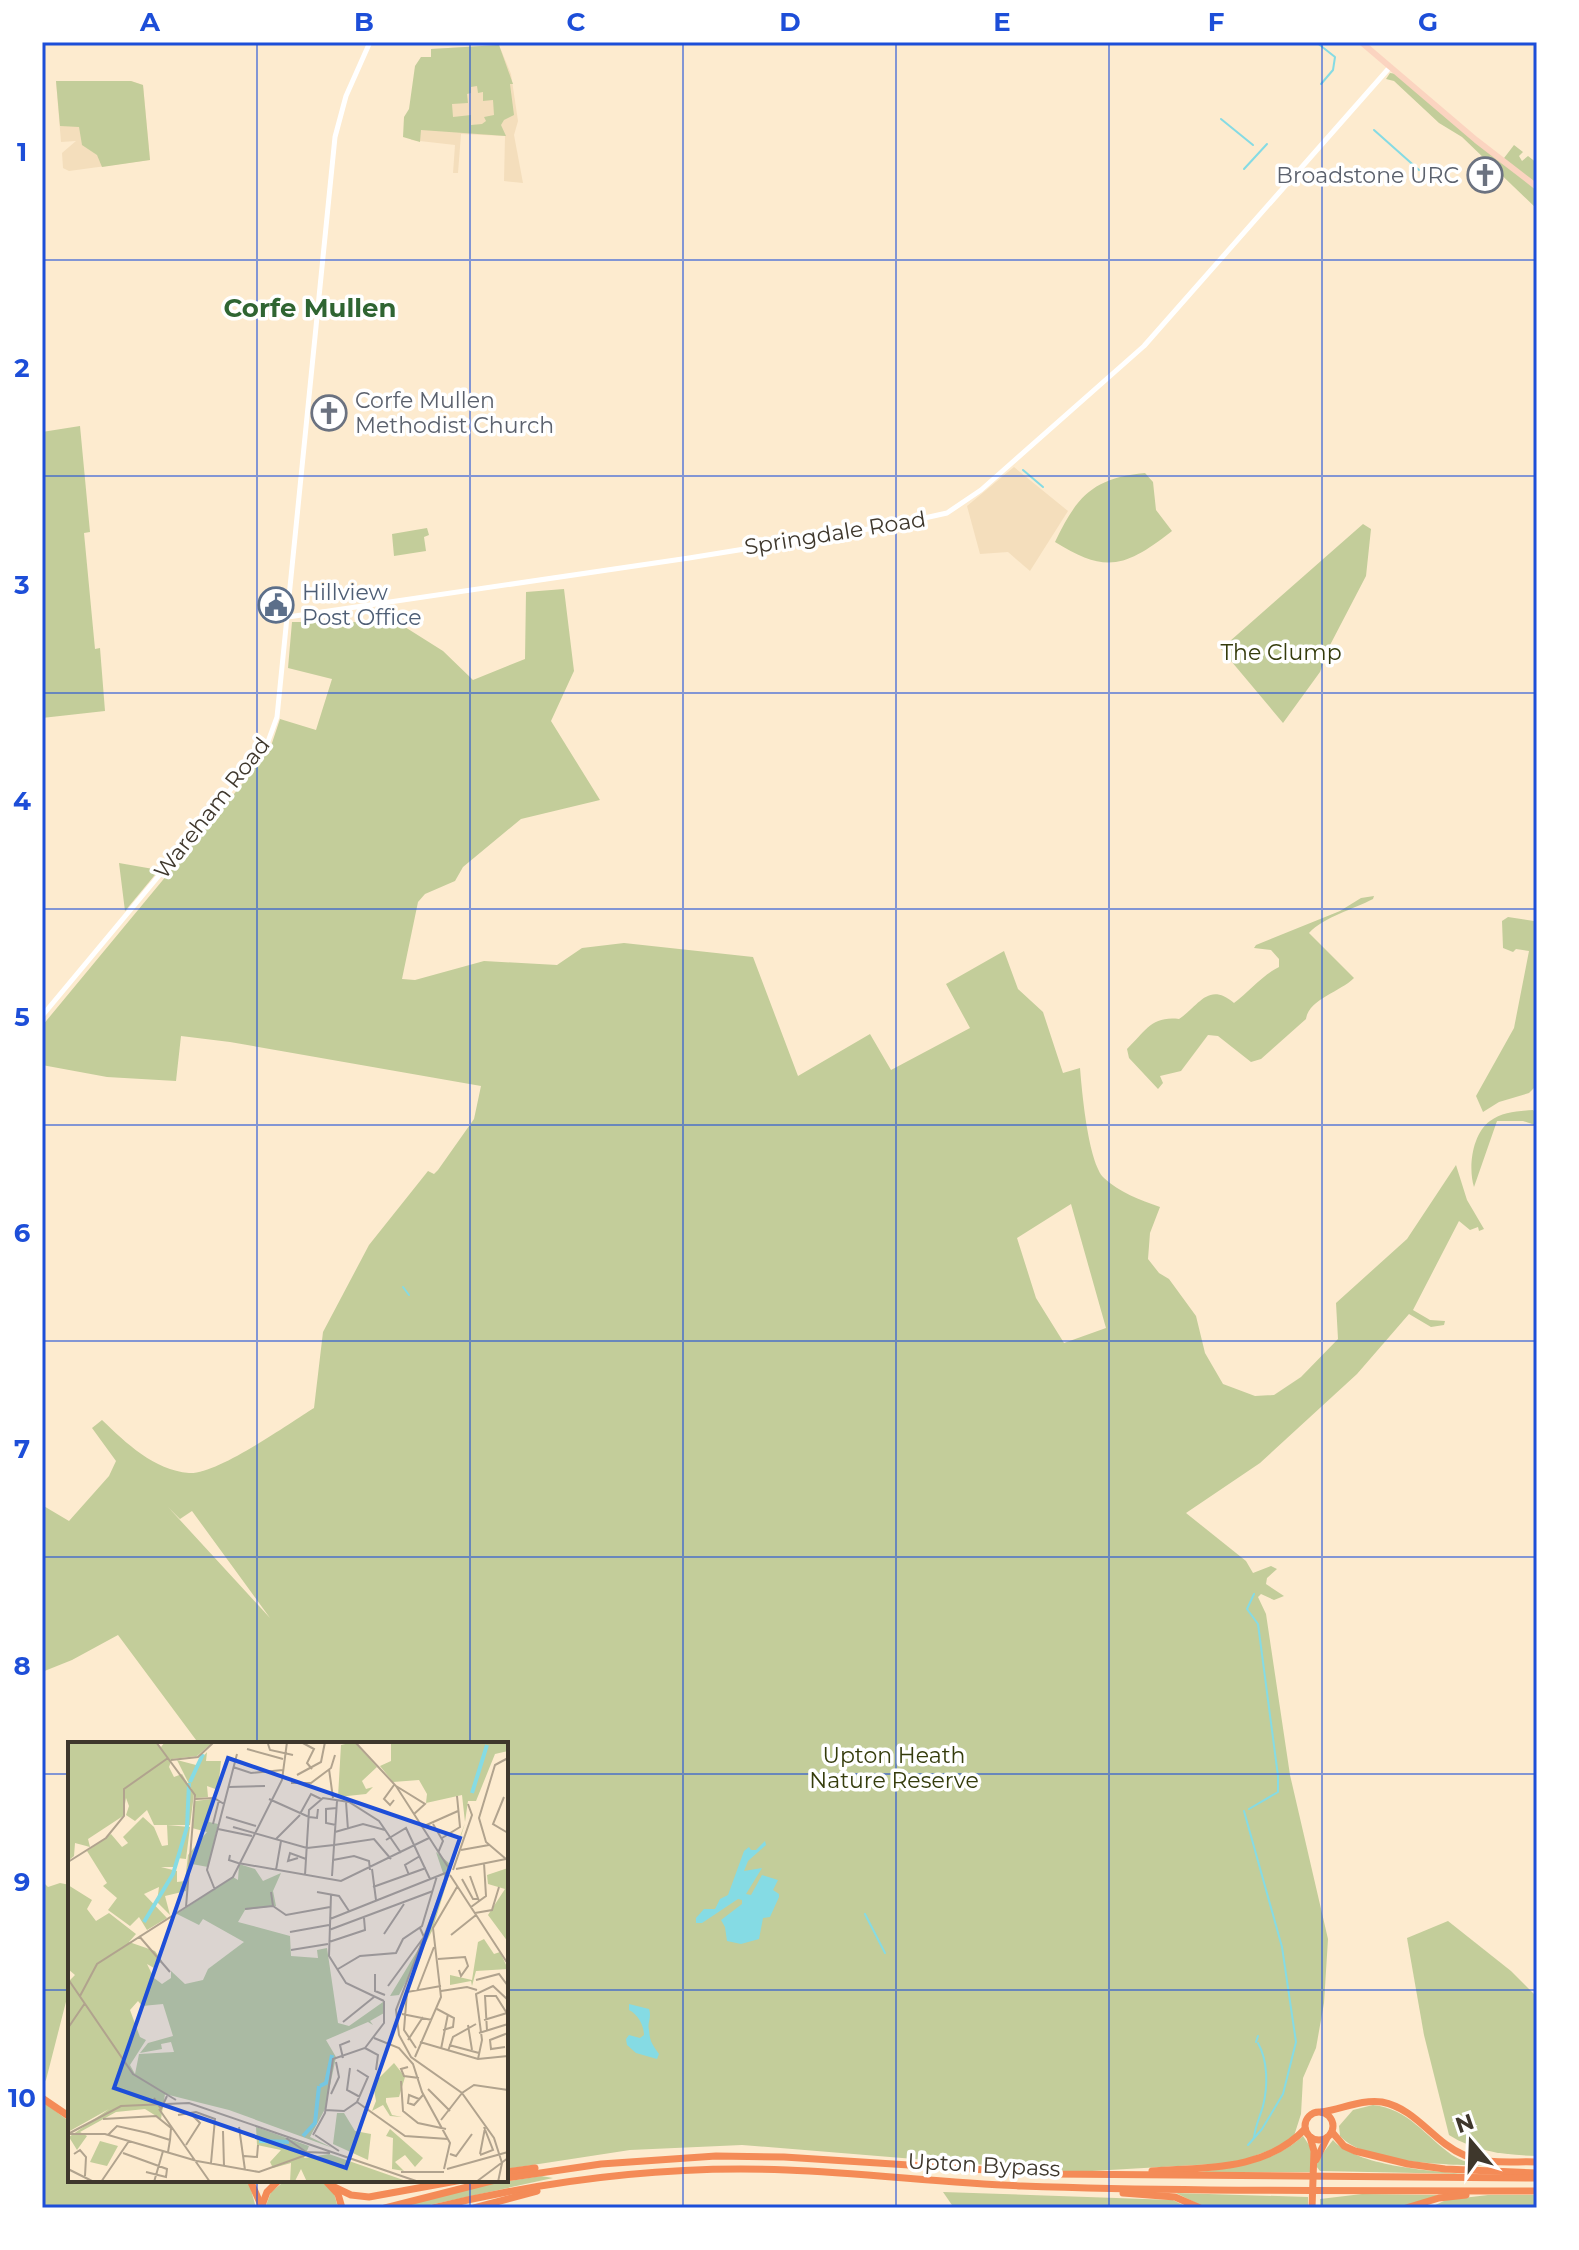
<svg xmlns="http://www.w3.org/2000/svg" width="1579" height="2250" font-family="Montserrat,sans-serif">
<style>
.built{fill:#f4debc}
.green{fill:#c3cd9a;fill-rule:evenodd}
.water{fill:#85dbe4}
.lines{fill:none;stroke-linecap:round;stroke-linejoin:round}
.stream{stroke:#85dbe4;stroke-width:2}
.tertiary{stroke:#fff;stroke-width:5}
.secondary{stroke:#fbd4c0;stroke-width:6}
.trunk{stroke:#f48b57;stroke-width:7}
.grid{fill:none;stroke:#1d4ed8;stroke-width:2;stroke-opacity:0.55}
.labels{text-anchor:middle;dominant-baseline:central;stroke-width:7;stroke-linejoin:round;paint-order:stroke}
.worship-label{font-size:22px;fill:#5b616d;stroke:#fff;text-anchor:end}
.street-label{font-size:22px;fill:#3e372c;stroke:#fff}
.service-label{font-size:22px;fill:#4e5e75;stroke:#fff;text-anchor:start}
.park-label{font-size:22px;fill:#353c0c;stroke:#fff}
.quarter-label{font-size:26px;font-weight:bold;fill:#2f6532;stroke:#fff}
.inset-river{fill:none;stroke:#85dbe4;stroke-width:4}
.inset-road{fill:none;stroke:#b1a38e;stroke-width:2}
.view{fill:#1d4ed8;fill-opacity:0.15;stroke:#1d4ed8;stroke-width:4}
.inset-edge{fill:none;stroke:#3e372c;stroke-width:4}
.neatline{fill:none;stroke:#1d4ed8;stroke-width:3}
.grid-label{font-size:26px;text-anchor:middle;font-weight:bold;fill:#1d4ed8}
</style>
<rect width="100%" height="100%" fill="#fdebcf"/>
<g class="built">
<path d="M 499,45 L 511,74 L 518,121 L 514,135 L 523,183 L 504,181 L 505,136 L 461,134 L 458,173 L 453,173 L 455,145 L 411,140 L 421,57 L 431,57 L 431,49 Z"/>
<path d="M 56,81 L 131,81 L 143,85 L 150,160 L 69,171 L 63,168 L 62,153 L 76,141 L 61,142 Z"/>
<path d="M 1014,467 L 1068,511 L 1030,571 L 1008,552 L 980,554 L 967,506 Z"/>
</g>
<g class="green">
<path d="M 499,45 L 513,84 L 510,84 L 514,115 L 504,120 L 501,125 L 506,136 L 421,130 L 420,142 L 403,137 L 404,117 L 409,109 L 415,66 L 421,57 L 431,57 L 431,49 ZM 477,86 L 478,93 L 483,92 L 483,101 L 493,100 L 494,115 L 484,117 L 486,121 L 482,124 L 471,125 L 471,115 L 453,117 L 452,104 L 468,103 L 467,94 L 471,93 L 471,87 Z"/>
<path d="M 1390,73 L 1397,74 L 1501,162 L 1514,145 L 1523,152 L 1519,156 L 1522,161 L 1528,156 L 1537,163 L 1537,209 L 1462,137 L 1439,123 L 1394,81 L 1386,79 Z"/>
<path d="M 56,81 L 131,81 L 143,85 L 150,160 L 102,167 L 97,155 L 82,145 L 79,127 L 60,126 Z"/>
<path d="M 80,426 L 90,532 L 84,533 L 95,649 L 100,648 L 105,711 L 42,718 L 42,432 Z"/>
<path d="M 1145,473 L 1153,482 L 1156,510 L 1172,531 C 1126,567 1106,574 1055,542 C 1077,496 1093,478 1145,473 Z"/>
<path d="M 1363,524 L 1371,529 L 1366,576 L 1329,647 L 1320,672 L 1283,723 L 1221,649 Z"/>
<path d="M 427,528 L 429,535 L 424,537 L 426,551 L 394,556 L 392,534 Z"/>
<path d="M 564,589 L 574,671 L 551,721 L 600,800 L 521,819 L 463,867 L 455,881 L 425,894 L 418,902 L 402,979 L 415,980 L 484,961 L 557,965 L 582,948 L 624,943 L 753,957 L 798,1076 L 870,1034 L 891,1070 L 970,1028 L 946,984 L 1004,951 L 1018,989 L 1043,1012 L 1063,1073 L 1080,1068 C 1082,1091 1088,1162 1104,1178 C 1119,1192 1140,1200 1160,1207 L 1150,1233 L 1148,1259 L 1159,1273 L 1169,1279 L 1196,1316 L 1205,1353 L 1223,1384 L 1255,1396 L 1274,1395 L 1301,1377 L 1338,1339 L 1336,1303 L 1407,1239 L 1456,1165 L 1467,1200 L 1484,1229 L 1479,1231 L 1478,1227 L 1470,1230 L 1459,1221 L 1413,1310 L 1430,1320 L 1445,1321 L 1444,1325 L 1431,1327 L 1409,1314 L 1357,1374 L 1260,1463 L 1186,1513 L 1246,1561 L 1253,1573 L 1271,1566 L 1277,1569 L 1267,1578 L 1266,1584 L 1284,1596 L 1274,1600 L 1261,1594 L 1258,1597 L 1266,1614 L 1290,1775 L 1328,1939 L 1324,2003 L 1316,2048 L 1303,2078 L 1301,2114 L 1294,2136 L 1286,2144 L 1249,2158 L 1230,2163 L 1075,2172 L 742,2145 L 630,2150 L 506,2169 L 506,1744 L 199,1744 L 118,1635 L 72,1660 L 42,1672 L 42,1505 L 69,1521 L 109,1476 L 116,1461 L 92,1428 L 102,1420 C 126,1443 154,1470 189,1473 C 217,1475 288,1424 314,1408 L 323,1332 L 369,1245 L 428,1171 L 434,1174 L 438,1170 L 474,1119 L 481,1086 L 230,1042 L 181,1036 L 176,1081 L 107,1077 L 42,1065 L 42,1026 L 239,788 L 271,746 L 280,719 L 316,730 L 332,679 L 288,668 L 292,622 L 397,622 L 443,651 L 473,680 L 525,659 L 526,592 ZM 1071,1204 L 1106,1328 L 1064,1343 L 1036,1298 L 1017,1238 ZM 168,1507 L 180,1519 L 192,1511 L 270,1618 Z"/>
<path d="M 119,863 L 159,870 L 125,911 Z"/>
<path d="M 1374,896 L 1373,899 C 1354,909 1324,917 1309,933 L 1354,978 C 1340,992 1309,999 1306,1019 L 1261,1059 L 1251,1062 L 1218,1036 L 1208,1035 L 1181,1071 L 1160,1076 L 1163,1083 L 1158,1089 L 1129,1058 L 1127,1049 C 1146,1031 1151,1016 1179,1019 C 1199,1006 1208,981 1234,1003 C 1249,992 1262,975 1279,967 L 1279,959 L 1271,950 L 1254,948 L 1256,945 L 1340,911 L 1361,898 Z"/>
<path d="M 1537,905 L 1537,1085 L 1529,1093 L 1499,1102 L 1483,1112 L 1476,1096 L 1514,1028 L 1529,951 L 1516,949 L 1513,952 L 1503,948 L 1502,921 L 1508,917 L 1534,921 Z"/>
<path d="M 1533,1110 L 1537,1114 L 1537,1133 L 1535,1125 L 1523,1121 L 1497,1121 L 1474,1187 C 1468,1168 1472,1134 1490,1121 C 1502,1112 1518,1111 1533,1110 Z"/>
<path d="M 42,1881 L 48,1887 L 60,1883 L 70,1885 L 70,1986 L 46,2080 L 42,2084 Z"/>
<path d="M 1448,1921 L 1511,1971 L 1537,1997 L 1537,2156 C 1505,2155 1476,2152 1449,2135 L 1424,2035 L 1407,1938 Z"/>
<path d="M 42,2101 L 70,2122 L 70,2180 L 243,2180 L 250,2186 L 256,2208 L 42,2208 Z"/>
<path d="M 1373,2105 C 1409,2109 1425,2136 1452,2155 C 1461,2161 1472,2164 1483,2166 C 1446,2164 1366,2164 1340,2136 L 1339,2126 L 1353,2110 Z"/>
<path d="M 1303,2136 L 1313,2151 L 1310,2172 L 1199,2172 C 1235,2168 1275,2162 1303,2136 Z"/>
<path d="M 1333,2140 C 1356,2166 1431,2171 1465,2174 L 1320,2171 L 1316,2166 L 1320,2157 Z"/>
<path d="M 541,2176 L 553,2178 L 416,2208 L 396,2208 L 479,2186 Z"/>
<path d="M 286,2180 L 321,2181 L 334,2193 L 338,2208 L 265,2208 L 271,2192 Z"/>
<path d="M 943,2192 L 1173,2200 L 1189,2208 L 954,2208 Z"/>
<path d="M 1176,2193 L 1308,2197 L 1308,2208 L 1206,2208 Z"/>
<path d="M 1362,2194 L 1431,2195 L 1439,2195 L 1400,2208 L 1320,2208 L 1320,2199 Z"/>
<path d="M 1488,2195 L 1537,2195 L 1537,2208 L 1429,2208 L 1446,2200 Z"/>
</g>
<g class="water">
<path d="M 765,1841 L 766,1845 L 748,1861 L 744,1871 L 762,1868 L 746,1894 L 751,1895 L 762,1875 L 778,1880 L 773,1890 L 779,1894 L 779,1897 L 770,1917 L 763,1918 L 759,1939 L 741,1944 L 727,1941 L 725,1927 L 721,1920 L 742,1904 L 742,1900 L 738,1899 L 702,1923 L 696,1923 L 696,1918 L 704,1909 L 715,1909 L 720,1899 L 728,1895 L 744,1851 L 749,1847 L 751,1850 L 756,1850 Z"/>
<path d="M 629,2004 L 649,2009 C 652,2018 647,2022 649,2030 C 650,2042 652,2044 659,2054 L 657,2059 L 636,2053 L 627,2045 L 626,2039 L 629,2035 L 640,2038 L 644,2035 C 644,2026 638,2014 629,2010 Z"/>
</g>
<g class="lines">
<g class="stream">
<path d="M 1316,42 L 1335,57 L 1333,70 L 1321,84"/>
<path d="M 1221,119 L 1253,145"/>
<path d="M 1374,130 L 1419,170"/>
<path d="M 1244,169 L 1267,144"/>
<path d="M 1023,470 L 1043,487"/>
<path d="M 403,1287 L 409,1295"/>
<path d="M 1249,1809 L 1278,1792 L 1278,1776 L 1258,1624 L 1247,1609 L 1254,1594"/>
<path d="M 1244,1811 L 1282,1947 L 1296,2042 L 1283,2094 L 1262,2129 L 1248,2145"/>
<path d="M 865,1914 L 885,1953"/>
<path d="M 1256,2042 L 1258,2036"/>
<path d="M 1254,2138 C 1255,2126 1260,2117 1263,2106 C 1268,2086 1268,2061 1258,2043"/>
</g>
<g class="tertiary">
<path d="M 288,617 L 689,558 L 893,525 L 947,513 L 981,490 L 1144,346 L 1390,67"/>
<path d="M 42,1016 L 266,747 L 277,717 L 335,137 L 346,96 L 370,42"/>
</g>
<path class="secondary" d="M 1361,42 L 1476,140 L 1537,187"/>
<g class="trunk">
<path d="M 42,2098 L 70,2117"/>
<circle cx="1319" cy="2126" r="14"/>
<path d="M 1322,2112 C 1342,2109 1362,2099 1382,2102 C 1417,2109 1433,2142 1464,2155 C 1485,2165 1514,2161 1537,2162"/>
<path d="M 1332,2132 L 1344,2146 L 1355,2151 L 1408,2164 L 1445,2169 L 1537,2173"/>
<path d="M 1310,2137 L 1314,2151 L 1312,2208"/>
<path d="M 1316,2160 L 1327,2138"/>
<path d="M 1152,2171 C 1206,2167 1265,2171 1305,2129"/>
<path d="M 506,2172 L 535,2168"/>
<path d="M 506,2178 L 601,2164 L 716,2156 L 784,2157 L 1051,2174 L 1537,2178"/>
<path d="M 250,2180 L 261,2205"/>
<path d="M 325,2180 L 338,2194 L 342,2208"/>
<path d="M 332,2186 L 351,2195 L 369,2197 L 462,2180"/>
<path d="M 1123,2193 L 1175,2197 L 1200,2208"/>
<path d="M 261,2208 L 267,2192 L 279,2180"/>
<path d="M 385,2208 L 495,2180"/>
<path d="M 433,2208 C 548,2180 668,2165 787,2170 C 865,2173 944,2183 1022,2186 C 1194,2192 1366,2190 1537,2191"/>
<path d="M 474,2208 L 537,2191"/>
<path d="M 1406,2208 L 1439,2198 L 1466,2195"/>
</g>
</g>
<path class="grid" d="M 257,42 L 257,1744M 470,42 L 470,1744M 683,42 L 683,2208M 896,42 L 896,2208M 1109,42 L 1109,2208M 1322,42 L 1322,2208M 42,260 L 1537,260M 42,476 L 1537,476M 42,693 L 1537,693M 42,909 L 1537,909M 42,1125 L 1537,1125M 42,1341 L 1537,1341M 42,1557 L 1537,1557M 42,1774 L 70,1774M 506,1774 L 1537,1774M 42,1990 L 70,1990M 506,1990 L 1537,1990M 257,2180 L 257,2208M 470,2180 L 470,2208"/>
<defs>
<symbol id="church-ring" viewBox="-11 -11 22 22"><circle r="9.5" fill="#fff" stroke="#6b7280" stroke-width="1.5"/><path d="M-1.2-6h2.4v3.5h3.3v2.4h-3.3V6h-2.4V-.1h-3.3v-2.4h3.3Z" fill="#6b7280"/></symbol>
<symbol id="civic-ring" viewBox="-11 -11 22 22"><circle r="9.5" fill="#fff" stroke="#5c6f8a" stroke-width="1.5"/><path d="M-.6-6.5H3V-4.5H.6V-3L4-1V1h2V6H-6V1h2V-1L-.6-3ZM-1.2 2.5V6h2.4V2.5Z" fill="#5c6f8a"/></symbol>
</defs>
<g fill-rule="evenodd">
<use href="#church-ring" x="1465" y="155" width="40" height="40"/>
<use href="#church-ring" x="309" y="393" width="40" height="40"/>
<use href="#civic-ring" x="256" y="585" width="40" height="40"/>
</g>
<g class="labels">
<g class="worship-label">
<text x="1459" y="175">Broadstone URC</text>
<text x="355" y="400" text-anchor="start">Corfe Mullen<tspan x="355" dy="25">Methodist Church</tspan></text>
</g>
<g class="street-label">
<text transform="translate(835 533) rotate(-9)">Springdale Road</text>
<text transform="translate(212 808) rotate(-52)">Wareham Road</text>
<text transform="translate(984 2165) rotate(3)">Upton Bypass</text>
</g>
<g class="service-label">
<text x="302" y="592">Hillview<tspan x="302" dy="25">Post Office</tspan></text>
</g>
<g class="park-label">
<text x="1281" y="652">The Clump</text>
<text x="894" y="1755">Upton Heath<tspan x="894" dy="25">Nature Reserve</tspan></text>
</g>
<g class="quarter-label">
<text x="310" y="308">Corfe Mullen</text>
</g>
</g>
<g transform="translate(68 1742)">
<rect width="440" height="440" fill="#fdebcf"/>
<path d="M 0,0 L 88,0 L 93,5 L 97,0 L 145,0 L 129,14 L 104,17 L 101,25 L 106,35 L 114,32 L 126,52 L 122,83 L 86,83 L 79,68 L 67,79 L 58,73 L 61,64 L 58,56 L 55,74 L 20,97 L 22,105 L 7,101 L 6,114 L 0,119 ZM 286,0 L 309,25 L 294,39 L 298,47 L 305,45 L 298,52 L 270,55 L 273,3 ZM 323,0 L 440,0 L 440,9 L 427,12 L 408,59 L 400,59 L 397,80 L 394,53 L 358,61 L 359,52 L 351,38 L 325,40 L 312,24 L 323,19 ZM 139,10 L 138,19 L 153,19 L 150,48 L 139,44 L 140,55 L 128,56 L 109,18 L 128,23 ZM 144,57 L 141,80 L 150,82 L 140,125 L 124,122 L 118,149 L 97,154 L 102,173 L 89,160 L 91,145 L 76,152 L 99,176 L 79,188 L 71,175 L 62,184 L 40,168 L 49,156 L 35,144 L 39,141 L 19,109 L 43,92 L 54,105 L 60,101 L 55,95 L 75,75 L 86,85 L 94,104 L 100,103 L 99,83 L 122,85 L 118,117 L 109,116 L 106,125 L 93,125 L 109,129 L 109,140 L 117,139 L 120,113 L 139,90 L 124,86 L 127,59 ZM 397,81 L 364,189 L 331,253 L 322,254 L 354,201 L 377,137 L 368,110 L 382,122 ZM 171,122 L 187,127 L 195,139 L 213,131 L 205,149 L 208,164 L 177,168 L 170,180 L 222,194 L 223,214 L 250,216 L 249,208 L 259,206 L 270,281 L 281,284 L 315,260 L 316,271 L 302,279 L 305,283 L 300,280 L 258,298 L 268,315 L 257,367 L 242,395 L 265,406 L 161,368 L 97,352 L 93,377 L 77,367 L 48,370 L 12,390 L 19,394 L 9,408 L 1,395 L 41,367 L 0,390 L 0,240 L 7,233 L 0,227 L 0,143 L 24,158 L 19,167 L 28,179 L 41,171 L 68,192 L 61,200 L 87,209 L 94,219 L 86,226 L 79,222 L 86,236 L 94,242 L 103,236 L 103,229 L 117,242 L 135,238 L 140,227 L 176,200 L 135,177 L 131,183 L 109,172 L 165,135 L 170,138 ZM 70,259 L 74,264 L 95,262 L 105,294 L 80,301 L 72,311 L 94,307 L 93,302 L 103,300 L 106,310 L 71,312 L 67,332 L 62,323 L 78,298 L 72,295 L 62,268 ZM 440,126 L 440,200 L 420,173 L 437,147 L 420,142 L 419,133 ZM 416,197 L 426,212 L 432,210 L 440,227 L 408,229 L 404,244 L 403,239 L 382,243 L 382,233 L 404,238 L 410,200 ZM 326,321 L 337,335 L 331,355 L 318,356 L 318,360 L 324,373 L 334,375 L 322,374 L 315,363 L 304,369 L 308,359 L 305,342 ZM 269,371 L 276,371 L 287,389 L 303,392 L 300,418 L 265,402 ZM 188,385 L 241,404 L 236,416 L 261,412 L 341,440 L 239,440 L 233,427 L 227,439 L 233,440 L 222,440 L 223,421 L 205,426 L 202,420 L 213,408 L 189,403 ZM 322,387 L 355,416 L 347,425 L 337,413 L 327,420 L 336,429 L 324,427 L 325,396 L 318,394 ZM 32,399 L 50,404 L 39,424 L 22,420 Z" fill="#c3cd9a" fill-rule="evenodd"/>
<path class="inset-river" d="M 122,40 L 135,12M 404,51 L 419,3M 76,180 L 105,132 L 119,85 L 121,41M 252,344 L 258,341 L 264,313M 235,394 L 247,381 L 251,344M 191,399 L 221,400"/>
<path class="inset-road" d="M 88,0 L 127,53 L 118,165M 233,0 L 246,7 L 239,21 L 244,27M 287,0 L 328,44 L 382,128M 200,2 L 202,8 L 225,13M 179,7 L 215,17M 103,18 L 130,15 L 146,0M 165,25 L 183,31 L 215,28M 261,27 L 265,56M 229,33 L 253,20 L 257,0M 223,41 L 243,41 L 263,26 L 267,13M 328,44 L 357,62 L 346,72M 161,45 L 197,44M 436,55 L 425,82 L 440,91M 127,57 L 146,56 L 156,62M 201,57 L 241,75 L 249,76 L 250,67M 326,58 L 322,63 L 316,57 L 326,43M 278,60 L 280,88M 232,72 L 243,52 L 253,57M 158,75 L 188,84M 145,82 L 151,58M 365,82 L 375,99 L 370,111M 268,83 L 258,81 L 258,67 L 269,66M 165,85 L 239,106 L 266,103M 354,85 L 390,69M 150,87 L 184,94M 267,90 L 295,82 L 317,88M 374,96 L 392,85 L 389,54M 208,97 L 232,73M 318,98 L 338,86 L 362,137M 266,103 L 306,97 L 323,117M 393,108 L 421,103M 162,113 L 161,118 L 170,121 L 273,139 L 361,96M 230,116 L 220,119 L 222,111 L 238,117M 438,117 L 418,100 L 411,76 L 427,23 L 440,16M 265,118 L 286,114 L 301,119 L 302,128M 0,120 L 38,96 L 56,74 L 56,47 L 100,16M 304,127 L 308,158M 388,127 L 438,117M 208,128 L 213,99M 385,128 L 404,73 L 400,62M 237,133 L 241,68 L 255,56 L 281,60 L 311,79 L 333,111M 341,133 L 337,123 L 352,114M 382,133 L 440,222M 264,134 L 269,59M 402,134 L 411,159M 394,137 L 405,157 L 410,157M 305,145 L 358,126M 147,148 L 139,128 L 169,12M 203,150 L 205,164 L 218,173 L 262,165M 249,150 L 271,154 L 281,169M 263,153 L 261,214 L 278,241 L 316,259M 403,165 L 418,154 L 416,121M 177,167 L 205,164M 407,171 L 424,168 L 431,145M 262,177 L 380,130M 261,188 L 365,149M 222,190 L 261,183M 316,192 L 336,162M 383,193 L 408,173M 71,194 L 102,230M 261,200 L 297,188 L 296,176M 223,208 L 260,202M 370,217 L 397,215 L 400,224 L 393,234 L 391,228M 270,227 L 292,214 L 328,211 L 335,197 L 354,184 L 369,134M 307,232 L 307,249 L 317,253M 0,237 L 65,332 L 108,358M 408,238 L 431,232 L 440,244M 320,244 L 356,195 L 352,186M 349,249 L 366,205M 373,249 L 399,245 L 409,248M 12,254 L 29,222 L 165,135 L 214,38 L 219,0M 369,267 L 386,276 L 385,285 L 375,288M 334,272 L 364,278M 416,278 L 439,271M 275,280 L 306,255M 400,283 L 404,308M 0,286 L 17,261M 419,289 L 417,254 L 428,254 L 440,273M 411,291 L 440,282M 306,296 L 331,306 L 345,322 L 354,350 L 382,401 L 376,427M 340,298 L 355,275M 352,300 L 410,317 L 440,314M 381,303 L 411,311M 437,305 L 423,307 L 422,298 L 440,291M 297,306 L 310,313 L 308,328M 348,306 L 336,288 L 339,250 L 373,244M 373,307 L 380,272M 380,309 L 385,295 L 408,282M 347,315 L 373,255 L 365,186 L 389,145M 275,316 L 272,303 L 282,299M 410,317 L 414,298 L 408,252 L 425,244 L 440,258M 340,325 L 333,327 L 336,334 L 351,336M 282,326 L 279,348 L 292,355M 333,339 L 335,369 L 350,381 L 378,387M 360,347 L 382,369M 263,352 L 271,335 L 268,320M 86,356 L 93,367 L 99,354M 351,357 L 341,353 L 340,361 L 346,363 L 355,353M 289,360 L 337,394 L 380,397M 91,367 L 142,440M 257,368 L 276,369 L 289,360 L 300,335 L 289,328M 110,373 L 128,370 L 147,377 L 143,421M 35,377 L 88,374 L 103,386 L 102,398M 373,378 L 394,351 L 343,315 L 331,293 L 328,268 L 380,132M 171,385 L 177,428M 155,389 L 156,424M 0,392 L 37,392 L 129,419M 0,392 L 53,364 L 121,361 L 351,440M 40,393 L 49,384 L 80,391 L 102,398 L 100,410M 245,393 L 257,371 L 265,317 L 297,306 L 316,281 L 316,259M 247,393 L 271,409M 218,396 L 238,410M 118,403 L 132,381 L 125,374M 238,410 L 262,411M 55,411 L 99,427 L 98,435 L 78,430M 6,412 L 12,408 L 18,415 L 17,434M 382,412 L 388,414 L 404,392M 412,412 L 417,386M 412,413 L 425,408 L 416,385M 176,414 L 189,415 L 190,403M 129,419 L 191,430 L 238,413M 0,427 L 26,440M 379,427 L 440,410M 333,430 L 376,430M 33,440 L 61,399M 86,440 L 95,409M 408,440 L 440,416M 430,440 L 434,421 L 426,396 L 394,351 L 406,343 L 440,348"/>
<path class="view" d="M 160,16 L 392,96 L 278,426 L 46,346 Z"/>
<rect width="440" height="440" class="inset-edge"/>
</g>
<rect width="1579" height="2250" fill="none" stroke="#ffffff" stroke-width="88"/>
<g transform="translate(1471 2142) rotate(341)" stroke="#ffffff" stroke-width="6" paint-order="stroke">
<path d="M0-6L14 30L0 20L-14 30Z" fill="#3e372c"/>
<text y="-12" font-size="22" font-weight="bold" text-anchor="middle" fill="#3e372c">N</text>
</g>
<rect x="44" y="44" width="1491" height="2162" class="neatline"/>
<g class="grid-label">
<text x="150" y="31">A</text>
<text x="364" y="31">B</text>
<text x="576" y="31">C</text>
<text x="790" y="31">D</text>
<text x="1002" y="31">E</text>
<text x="1216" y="31">F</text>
<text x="1428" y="31">G</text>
<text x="22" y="161">1</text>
<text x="22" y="377">2</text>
<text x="22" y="594">3</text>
<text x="22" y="810">4</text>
<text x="22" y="1026">5</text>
<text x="22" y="1242">6</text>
<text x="22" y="1458">7</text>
<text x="22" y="1675">8</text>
<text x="22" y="1891">9</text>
<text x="22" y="2107">10</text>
</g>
</svg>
